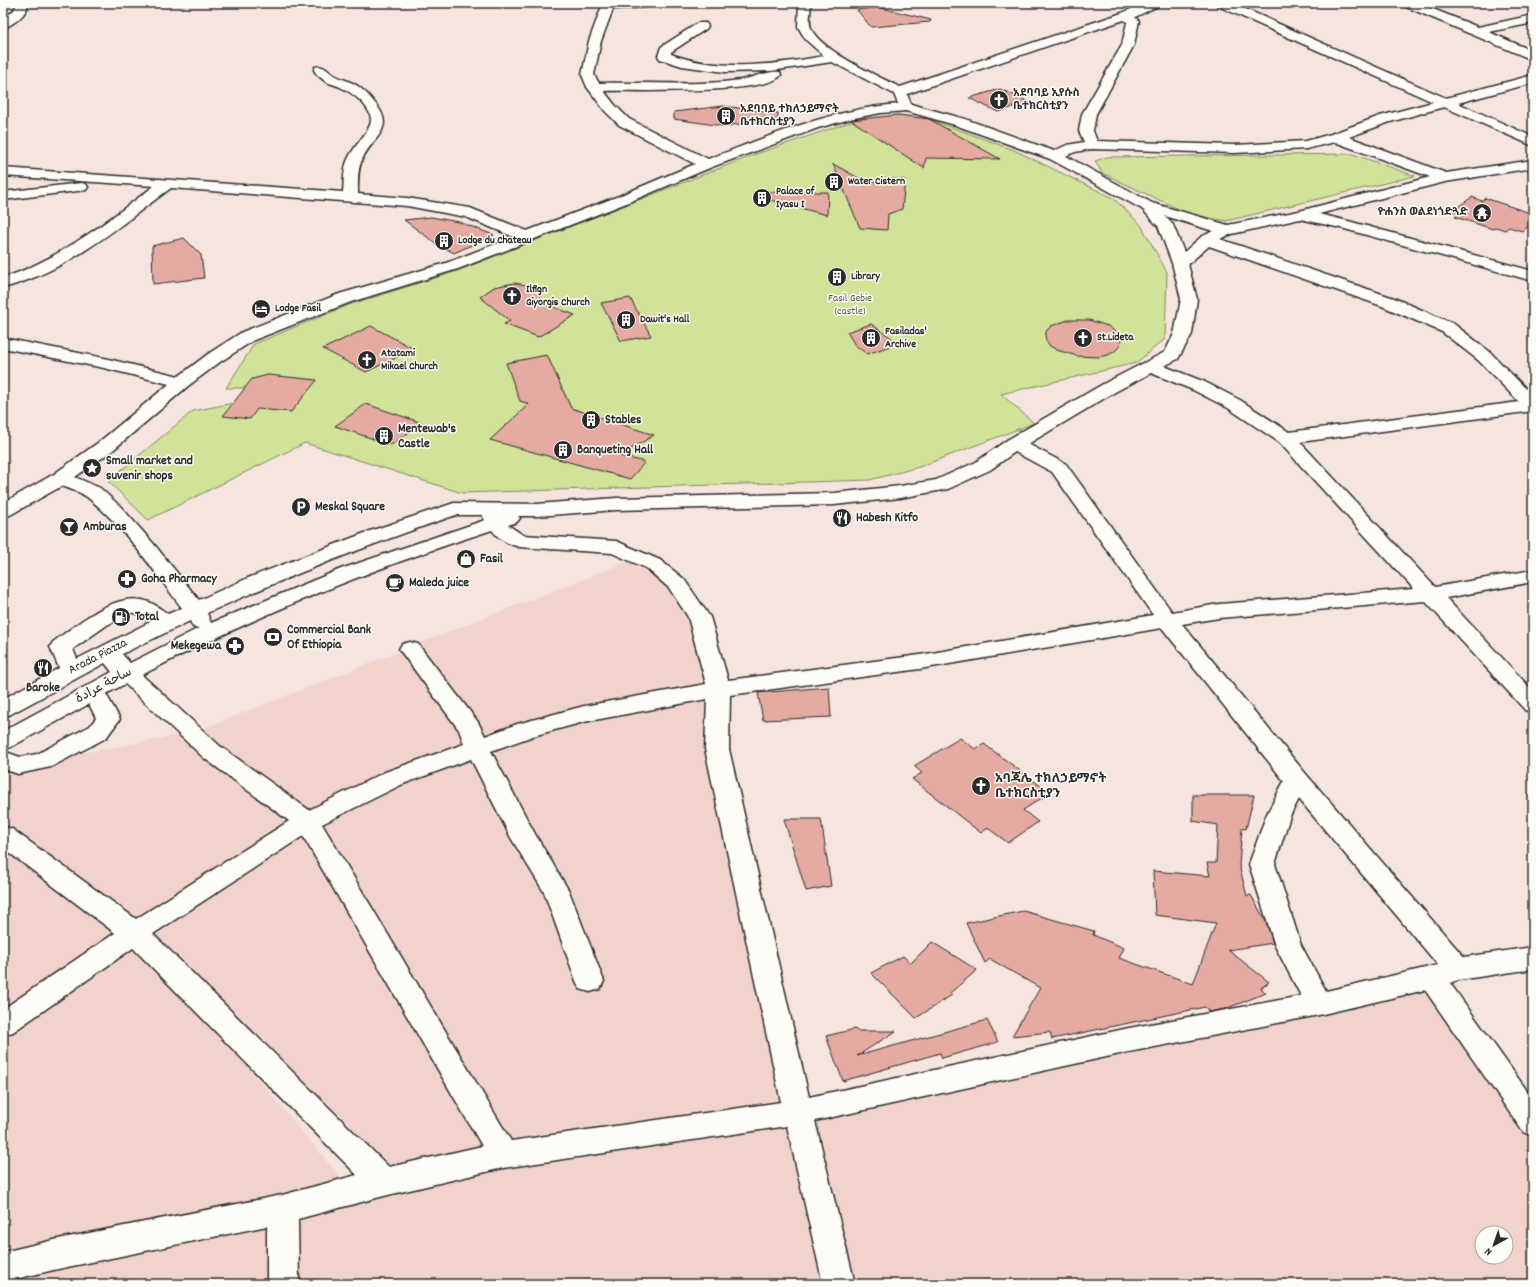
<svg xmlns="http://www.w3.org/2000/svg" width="1536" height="1287" font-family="Dekko,'Playpen Sans Arabic','Noto Sans Ethiopic',sans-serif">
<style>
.built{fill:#f1d3cc;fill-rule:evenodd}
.green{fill:#d0e398;stroke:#7e8762}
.building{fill:#e5aba2;stroke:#2b2b2b}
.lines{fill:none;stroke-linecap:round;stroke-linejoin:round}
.minor-casing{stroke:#2b2b2b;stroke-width:3}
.minor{fill:#fdfcf7;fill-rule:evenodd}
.labels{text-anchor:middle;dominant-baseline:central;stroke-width:3;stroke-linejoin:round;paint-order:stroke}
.far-poi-label{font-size:11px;font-weight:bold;fill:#2b2b2b;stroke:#fdfcf7;text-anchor:start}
.far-park-label{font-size:11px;fill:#545946;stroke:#fdfcf7}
.poi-label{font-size:13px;font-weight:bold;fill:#2b2b2b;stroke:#fdfcf7;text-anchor:start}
.street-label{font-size:13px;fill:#2b2b2b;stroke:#fdfcf7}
</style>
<rect width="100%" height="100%" fill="#f6e4de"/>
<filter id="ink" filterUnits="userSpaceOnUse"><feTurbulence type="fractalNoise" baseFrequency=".025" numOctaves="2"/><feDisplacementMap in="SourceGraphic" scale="8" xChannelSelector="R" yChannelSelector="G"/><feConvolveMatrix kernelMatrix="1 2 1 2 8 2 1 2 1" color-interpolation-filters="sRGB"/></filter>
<g filter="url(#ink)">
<path class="built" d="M 639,557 L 699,617 L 717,749 L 798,1112 L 1431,978 L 1533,1123 L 1533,1284 L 3,1284 L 3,767 L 192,733 ZM 232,1048 L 384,1182 L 352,1191 ZM 1482,1233 L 1506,1233 L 1506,1257 L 1482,1257 Z"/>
<g class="green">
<path d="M 898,115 L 929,119 L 1014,150 L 1113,198 L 1141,225 L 1167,272 L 1165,339 L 1136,363 L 1001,394 L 1034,423 L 919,467 L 870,480 L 462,493 L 305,443 L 148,520 L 108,481 L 193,411 L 234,403 L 246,388 L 226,388 L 254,344 L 349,305 L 457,271 L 756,154 L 853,121 Z"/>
<path d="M 1353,154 L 1415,176 L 1226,221 L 1189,214 L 1102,173 L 1095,161 L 1107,157 Z"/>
</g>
<g class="building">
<path d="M 878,7 L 931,20 L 930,22 L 871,27 L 857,10 Z"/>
<path d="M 1000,89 L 1029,102 L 998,112 L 969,98 Z"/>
<path d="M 723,106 L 778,113 L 778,120 L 722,126 L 674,119 L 674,112 Z"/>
<path d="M 898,115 L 929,119 L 1000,159 L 926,158 L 924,168 L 851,120 Z"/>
<path d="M 833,164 L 864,181 L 883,182 L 884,178 L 905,180 L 902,209 L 888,214 L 887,230 L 860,228 Z"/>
<path d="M 767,192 L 828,192 L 827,215 L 766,199 Z"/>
<path d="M 1472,197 L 1482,201 L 1485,198 L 1533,214 L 1533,223 L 1522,231 L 1509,227 L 1505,230 L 1496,227 L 1493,229 L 1455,217 L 1460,214 L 1452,211 Z"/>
<path d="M 431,217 L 459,222 L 494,235 L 454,253 L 434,242 L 404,220 Z"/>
<path d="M 184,238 L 201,255 L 204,278 L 153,284 L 152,246 Z"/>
<path d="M 514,283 L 532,286 L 538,290 L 543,303 L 575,315 L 538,337 L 504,324 L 510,321 L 480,297 L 494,287 Z"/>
<path d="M 630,298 L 651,336 L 621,341 L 601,303 Z"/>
<path d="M 1068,320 L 1089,320 L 1108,326 L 1120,336 L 1121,341 L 1120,346 L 1115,351 L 1108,355 L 1098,357 L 1077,356 L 1057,350 L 1050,346 L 1046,340 L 1045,335 L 1047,330 L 1051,326 Z"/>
<path d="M 871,324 L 899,343 L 867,354 L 855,345 L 847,332 Z"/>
<path d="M 371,326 L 414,349 L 366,372 L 323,349 Z"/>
<path d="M 547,355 L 571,408 L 654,435 L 620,456 L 645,462 L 630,479 L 490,440 L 529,404 L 520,401 L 506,363 Z"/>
<path d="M 268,375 L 317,380 L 291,412 L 257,409 L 250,419 L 223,416 L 252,379 Z"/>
<path d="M 366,404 L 422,423 L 391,445 L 335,426 Z"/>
<path d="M 829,687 L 831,717 L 763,720 L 758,693 Z"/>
<path d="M 960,738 L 975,749 L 984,744 L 1050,793 L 1023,810 L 1038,822 L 1008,843 L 988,828 L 981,833 L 912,779 L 922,773 L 914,766 Z"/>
<path d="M 1193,795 L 1254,795 L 1246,829 L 1242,828 L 1239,865 L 1247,896 L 1251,895 L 1266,922 L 1273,943 L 1228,950 L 1269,982 L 1261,988 L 1266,993 L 1225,1009 L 1209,1012 L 1205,1007 L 1052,1039 L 1050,1032 L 1012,1036 L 1040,988 L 990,959 L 985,963 L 966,923 L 1023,911 L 1094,931 L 1093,935 L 1124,948 L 1119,958 L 1193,984 L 1216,923 L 1155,915 L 1153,871 L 1210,876 L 1207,863 L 1216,863 L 1218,825 L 1193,821 Z"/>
<path d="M 784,819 L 821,819 L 831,886 L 806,891 Z"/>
<path d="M 932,942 L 977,970 L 950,993 L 952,995 L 916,1018 L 871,973 L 903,956 L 911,963 Z"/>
<path d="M 987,1020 L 998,1042 L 942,1058 L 940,1053 L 843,1081 L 826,1036 L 855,1029 L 857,1031 L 896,1031 L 857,1056 Z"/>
</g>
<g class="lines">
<defs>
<g id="minor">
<path d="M 16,3 L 28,3 C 28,14 13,25 3,28 L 3,18 C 9,14 16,11 16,3 Z"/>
<path d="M 603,3 L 652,3 L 650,6 L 646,7 L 613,9 L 601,41 L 594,75 L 599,83 C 646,82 694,86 741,80 C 752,78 770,70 780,72 L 781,75 C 768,95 632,90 604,91 L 615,105 L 629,119 L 708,159 C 770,136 832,109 898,104 L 894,94 L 832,62 L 771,71 L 725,72 L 682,66 L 660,59 L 658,56 L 661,47 L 698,23 L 706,23 L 708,26 L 706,29 L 671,52 L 671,54 C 719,72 775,65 824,56 L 806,40 L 798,27 L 799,3 L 811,3 C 811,10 808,21 811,28 C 818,49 879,77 900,87 L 1122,13 L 1144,3 L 1160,3 L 1158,6 L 1135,17 L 1139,21 L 1134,45 L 1096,114 L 1093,131 L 1097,141 L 1235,145 L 1306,141 L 1331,134 L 1380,116 L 1433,102 L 1218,6 L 1216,3 L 1232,3 L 1446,98 L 1533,75 L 1533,83 L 1458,103 L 1533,137 L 1533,146 L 1444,107 L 1390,122 L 1349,137 L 1446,173 L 1533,160 L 1533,168 L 1445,182 L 1319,214 L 1348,221 L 1533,271 L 1533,281 L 1341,228 L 1300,219 L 1232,234 L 1220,239 L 1394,298 L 1454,324 L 1490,352 L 1533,396 L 1533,411 L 1300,442 L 1435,587 L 1533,570 L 1533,582 L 1446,598 L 1533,691 L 1533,713 L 1525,710 L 1425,601 L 1219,618 L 1182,624 L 1306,774 L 1464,957 L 1533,947 L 1533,969 L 1458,980 L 1450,983 L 1533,1099 L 1533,1136 L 1523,1132 L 1425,990 L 1319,1015 L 1129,1052 L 815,1121 L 855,1284 L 823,1284 L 787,1126 L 503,1168 L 384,1196 L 298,1219 L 299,1284 L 267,1284 L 267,1226 L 58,1269 L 3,1282 L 3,1252 L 58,1239 L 282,1195 L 357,1175 L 133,948 L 13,1032 L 3,1035 L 3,1009 L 115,933 L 3,848 L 3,826 L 12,829 L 136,919 L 289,821 L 204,758 L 125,684 L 106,694 L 120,719 L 106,738 L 51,767 L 18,774 L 3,769 L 3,751 L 20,757 L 37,754 L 90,726 L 96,718 L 89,704 L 11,747 L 3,749 L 3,731 L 112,672 L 105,663 L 11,714 L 3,717 L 3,699 L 59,668 L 50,647 L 53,642 C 78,624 117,589 149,602 C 156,605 162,610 168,614 L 182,608 C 154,571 123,525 87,497 C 80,492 70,489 62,486 L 10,515 L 3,517 L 3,503 L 54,474 L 99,442 L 169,384 L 104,368 L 3,348 L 3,338 L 104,358 L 179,376 L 208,354 L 242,332 L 339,294 L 446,263 L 514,237 L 466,217 L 407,206 L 171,188 C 119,226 67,272 3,288 L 3,278 C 60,259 106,222 154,186 L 3,176 L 3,168 L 343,192 C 344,182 343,169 348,159 C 354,146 364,138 370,125 C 376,110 353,93 342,88 C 337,85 330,84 325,81 C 321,78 316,74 314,70 L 315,67 C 325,65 327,71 334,75 C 338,78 344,79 348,81 C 359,85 367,93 374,102 C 398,130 372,136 362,160 C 357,170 358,183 358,194 L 407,198 L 470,208 L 527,231 L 619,196 L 695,164 L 619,125 L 605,111 L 587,87 L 582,75 L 589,41 ZM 1124,20 L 1127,22 L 1122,45 L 1082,114 L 1079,131 L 1084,142 L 1067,145 L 1054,151 L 965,119 L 911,104 L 907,94 ZM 906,111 L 955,125 L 1050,159 L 1142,209 L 1158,226 L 1172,263 L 1181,299 L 1174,334 L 1165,352 L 1103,384 L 1007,440 L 976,462 L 936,480 L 900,486 L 834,493 L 616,498 L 537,504 L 454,503 L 370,531 L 248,578 L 199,600 L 153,543 L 121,507 L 100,488 L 75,477 L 113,450 L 188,386 L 220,362 L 254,340 L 351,302 L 458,269 L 629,202 L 712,167 L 818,128 L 854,118 L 881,113 ZM 1335,142 L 1430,177 L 1299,211 L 1228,225 L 1152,203 L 1066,156 L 1075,152 L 1092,149 L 1235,153 L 1306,149 ZM 1165,216 L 1213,231 L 1201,237 L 1184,252 L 1173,225 ZM 1209,246 L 1382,306 L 1442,332 L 1478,360 L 1519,402 L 1289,432 L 1240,400 L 1205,382 L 1164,366 L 1178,359 L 1192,334 L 1197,299 L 1188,264 ZM 1151,373 L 1193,390 L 1228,408 L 1279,442 L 1414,589 L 1219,604 L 1172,612 L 1066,464 L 1028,444 L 1115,392 ZM 1015,452 L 1052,472 L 1153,615 L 920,655 L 728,680 L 710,617 L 684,579 L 660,560 L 616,541 L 523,535 L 508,525 L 517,522 L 520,518 L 518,516 L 537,516 L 616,510 L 834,505 L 900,498 L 948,489 L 990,470 ZM 456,515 L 482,515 L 485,520 L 341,569 L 211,623 L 207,613 C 288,576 371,544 456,515 ZM 492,530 C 498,539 508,544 519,547 L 612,553 L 646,568 L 669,588 L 688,617 L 706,684 L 584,706 L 517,724 L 485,736 L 478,722 L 418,644 L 410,642 L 402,644 L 399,649 L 459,730 L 464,744 L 385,772 L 309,810 L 220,746 L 142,675 C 254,616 371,569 492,530 ZM 131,613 L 136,613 L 150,622 L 77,659 L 73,649 L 107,625 ZM 190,621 L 193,627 L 199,628 L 130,663 L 122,654 ZM 1162,628 L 1284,781 L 1266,816 L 1249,864 L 1275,946 L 1301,996 L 1129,1028 L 809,1097 L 729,749 L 730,695 L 920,669 ZM 707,699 L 705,749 L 781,1102 L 511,1141 L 322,824 L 403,784 L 471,759 L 511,838 L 544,892 L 576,981 L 580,989 L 590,992 L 600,989 L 604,981 L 569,891 L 535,834 L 491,751 L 533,736 L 584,722 ZM 1299,799 L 1438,965 L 1326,991 L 1301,945 L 1275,864 L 1290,816 ZM 303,836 L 482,1146 L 389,1167 L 153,934 Z"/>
<path d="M 1402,3 L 1418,3 L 1478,27 L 1533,15 L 1533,23 L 1489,32 L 1533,51 L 1533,60 L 1404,6 Z"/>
<path d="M 81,183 L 86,184 L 88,187 L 86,190 L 3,200 L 3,192 Z"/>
</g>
</defs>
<use href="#minor" class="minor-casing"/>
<use href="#minor" class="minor"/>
</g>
</g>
<defs>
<symbol id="church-disc" viewBox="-11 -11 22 22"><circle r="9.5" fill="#2b2b2b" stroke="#fdfcf7"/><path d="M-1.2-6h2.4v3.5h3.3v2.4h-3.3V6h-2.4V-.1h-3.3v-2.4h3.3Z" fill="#fff"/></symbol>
<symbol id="building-disc" viewBox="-11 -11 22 22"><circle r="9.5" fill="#2b2b2b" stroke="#fdfcf7"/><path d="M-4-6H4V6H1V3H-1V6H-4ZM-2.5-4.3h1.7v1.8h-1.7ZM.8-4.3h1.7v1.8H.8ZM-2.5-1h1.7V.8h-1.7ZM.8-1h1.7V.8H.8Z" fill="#fff"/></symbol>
<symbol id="temple-disc" viewBox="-11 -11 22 22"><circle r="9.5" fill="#2b2b2b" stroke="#fdfcf7"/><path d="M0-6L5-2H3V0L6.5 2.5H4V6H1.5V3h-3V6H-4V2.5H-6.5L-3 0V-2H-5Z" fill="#fff"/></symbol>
<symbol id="hotel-disc" viewBox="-11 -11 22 22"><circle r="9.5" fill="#2b2b2b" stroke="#fdfcf7"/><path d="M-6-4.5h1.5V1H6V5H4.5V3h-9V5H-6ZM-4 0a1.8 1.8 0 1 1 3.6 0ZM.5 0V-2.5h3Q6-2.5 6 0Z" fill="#fff"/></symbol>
<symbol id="sight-disc" viewBox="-11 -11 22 22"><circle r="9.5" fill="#2b2b2b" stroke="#fdfcf7"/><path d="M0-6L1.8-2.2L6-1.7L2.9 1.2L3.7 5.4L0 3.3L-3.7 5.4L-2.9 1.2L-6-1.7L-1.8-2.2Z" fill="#fff"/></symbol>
<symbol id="parking-disc" viewBox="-11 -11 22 22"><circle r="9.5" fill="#2b2b2b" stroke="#fdfcf7"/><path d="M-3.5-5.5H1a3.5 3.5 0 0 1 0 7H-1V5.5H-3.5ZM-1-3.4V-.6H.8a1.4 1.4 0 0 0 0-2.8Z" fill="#fff"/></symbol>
<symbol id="restaurant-disc" viewBox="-11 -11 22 22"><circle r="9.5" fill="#2b2b2b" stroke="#fdfcf7"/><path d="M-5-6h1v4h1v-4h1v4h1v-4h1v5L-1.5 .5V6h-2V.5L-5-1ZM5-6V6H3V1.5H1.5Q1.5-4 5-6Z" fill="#fff"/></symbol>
<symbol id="bar-disc" viewBox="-11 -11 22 22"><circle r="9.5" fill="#2b2b2b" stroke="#fdfcf7"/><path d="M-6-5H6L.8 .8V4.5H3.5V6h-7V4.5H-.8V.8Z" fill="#fff"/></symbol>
<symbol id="shop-disc" viewBox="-11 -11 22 22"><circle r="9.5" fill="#2b2b2b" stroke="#fdfcf7"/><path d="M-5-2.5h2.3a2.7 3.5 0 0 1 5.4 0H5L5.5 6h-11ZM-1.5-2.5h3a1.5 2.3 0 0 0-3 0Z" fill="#fff"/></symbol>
<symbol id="pharmacy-disc" viewBox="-11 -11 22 22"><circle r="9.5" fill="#2b2b2b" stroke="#fdfcf7"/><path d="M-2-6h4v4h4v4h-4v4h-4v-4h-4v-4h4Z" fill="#fff"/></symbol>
<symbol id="cafe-disc" viewBox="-11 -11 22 22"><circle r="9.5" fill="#2b2b2b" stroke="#fdfcf7"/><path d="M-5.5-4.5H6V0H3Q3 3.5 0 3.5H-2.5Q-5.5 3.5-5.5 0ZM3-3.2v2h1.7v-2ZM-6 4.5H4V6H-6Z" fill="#fff"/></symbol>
<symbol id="fuel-disc" viewBox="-11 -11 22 22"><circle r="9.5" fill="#2b2b2b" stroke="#fdfcf7"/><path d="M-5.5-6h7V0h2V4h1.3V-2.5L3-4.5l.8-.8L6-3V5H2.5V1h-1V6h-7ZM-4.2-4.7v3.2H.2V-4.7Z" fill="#fff"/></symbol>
<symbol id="bank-disc" viewBox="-11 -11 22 22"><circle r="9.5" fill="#2b2b2b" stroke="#fdfcf7"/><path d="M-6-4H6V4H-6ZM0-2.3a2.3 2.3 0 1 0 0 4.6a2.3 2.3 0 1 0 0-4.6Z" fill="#fff"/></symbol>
</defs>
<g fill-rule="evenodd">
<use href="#church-disc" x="988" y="89" width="22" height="22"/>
<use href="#building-disc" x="715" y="105" width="22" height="22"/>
<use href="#building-disc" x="823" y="171" width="22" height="22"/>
<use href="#building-disc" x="751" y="187" width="22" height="22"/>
<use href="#temple-disc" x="1471" y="202" width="22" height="22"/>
<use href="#building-disc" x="433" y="230" width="22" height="22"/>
<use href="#building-disc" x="826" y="266" width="22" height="22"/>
<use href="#church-disc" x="501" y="285" width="22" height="22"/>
<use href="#hotel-disc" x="250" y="298" width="22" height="22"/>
<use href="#building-disc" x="615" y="309" width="22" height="22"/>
<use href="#building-disc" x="860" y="327" width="22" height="22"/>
<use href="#church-disc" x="1072" y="327" width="22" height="22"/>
<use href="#church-disc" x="356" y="349" width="22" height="22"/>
<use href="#building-disc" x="580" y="409" width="22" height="22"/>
<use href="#building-disc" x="373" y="425" width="22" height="22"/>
<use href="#building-disc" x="552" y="439" width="22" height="22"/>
<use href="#sight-disc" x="81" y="457" width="22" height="22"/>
<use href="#parking-disc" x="290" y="496" width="22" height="22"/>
<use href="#restaurant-disc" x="831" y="507" width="22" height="22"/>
<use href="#bar-disc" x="58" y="516" width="22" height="22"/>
<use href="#shop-disc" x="455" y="548" width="22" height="22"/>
<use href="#pharmacy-disc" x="116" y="568" width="22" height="22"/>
<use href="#cafe-disc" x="384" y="572" width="22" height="22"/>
<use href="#fuel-disc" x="110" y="606" width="22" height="22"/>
<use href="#bank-disc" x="262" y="626" width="22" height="22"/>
<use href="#pharmacy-disc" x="224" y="635" width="22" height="22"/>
<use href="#restaurant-disc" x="32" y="657" width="22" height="22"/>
<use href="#church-disc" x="970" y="775" width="22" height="22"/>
</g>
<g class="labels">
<g class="far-poi-label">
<text x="1013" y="94">አደባባይ ኢየሱስ<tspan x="1013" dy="13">ቤተክርስቲያን</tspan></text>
<text x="740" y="110">አደባባይ ተክለኃይማኖት<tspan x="740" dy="13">ቤተክርስቲያን</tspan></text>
<text x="848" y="182">Water Cistern</text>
<text x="776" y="192">Palace of<tspan x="776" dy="13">Iyasu I</tspan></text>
<text x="1468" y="213" text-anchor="end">ዮሐንስ ወልደነጎድጓድ</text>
<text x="458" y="241">Lodge du Chateau</text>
<text x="851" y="277">Library</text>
<text x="526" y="290">Ilfign<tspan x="526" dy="13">Giyorgis Church</tspan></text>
<text x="275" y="309">Lodge Fasil</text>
<text x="640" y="320">Dawit's Hall</text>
<text x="885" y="332">Fasiladas'<tspan x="885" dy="13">Archive</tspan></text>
<text x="1097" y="338">St.Lideta</text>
<text x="381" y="354">Atatami<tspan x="381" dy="13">Mikael Church</tspan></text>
</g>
<g class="far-park-label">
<text x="850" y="299">Fasil Gebie<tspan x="850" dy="13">(castle)</tspan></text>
</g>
<g class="poi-label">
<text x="605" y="420">Stables</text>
<text x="398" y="429">Mentewab's<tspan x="398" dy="15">Castle</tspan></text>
<text x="577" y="450">Banqueting Hall</text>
<text x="106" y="461">Small market and<tspan x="106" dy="15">suvenir shops</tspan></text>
<text x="315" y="507">Meskal Square</text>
<text x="856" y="518">Habesh Kitfo</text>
<text x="83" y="527">Amburas</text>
<text x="480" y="559">Fasil</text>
<text x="141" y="579">Goha Pharmacy</text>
<text x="409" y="583">Maleda juice</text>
<text x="135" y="617">Total</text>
<text x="287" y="630">Commercial Bank<tspan x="287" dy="15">Of Ethiopia</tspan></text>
<text x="221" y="646" text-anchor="end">Mekegewa</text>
<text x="43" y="688" text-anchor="middle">Baroke</text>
<text x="995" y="779">አባጃሌ ተክለኃይማኖት<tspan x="995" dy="15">ቤተክርስቲያን</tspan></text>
</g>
<g class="street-label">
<text transform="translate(98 657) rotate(-27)">Arada Piazza</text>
<text transform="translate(104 686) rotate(-28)">ساحة عرادة</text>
</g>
</g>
<rect width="1536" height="1287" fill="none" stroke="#fdfcf7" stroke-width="16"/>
<rect x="8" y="8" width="1520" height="1271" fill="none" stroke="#2b2b2b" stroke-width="1.5" filter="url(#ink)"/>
<g transform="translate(1494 1245) rotate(220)"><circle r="19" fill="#fdfcf7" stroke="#a9a8a5"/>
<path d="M0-3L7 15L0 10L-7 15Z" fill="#2b2b2b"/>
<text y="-6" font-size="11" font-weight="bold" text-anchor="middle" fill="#2b2b2b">N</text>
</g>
</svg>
